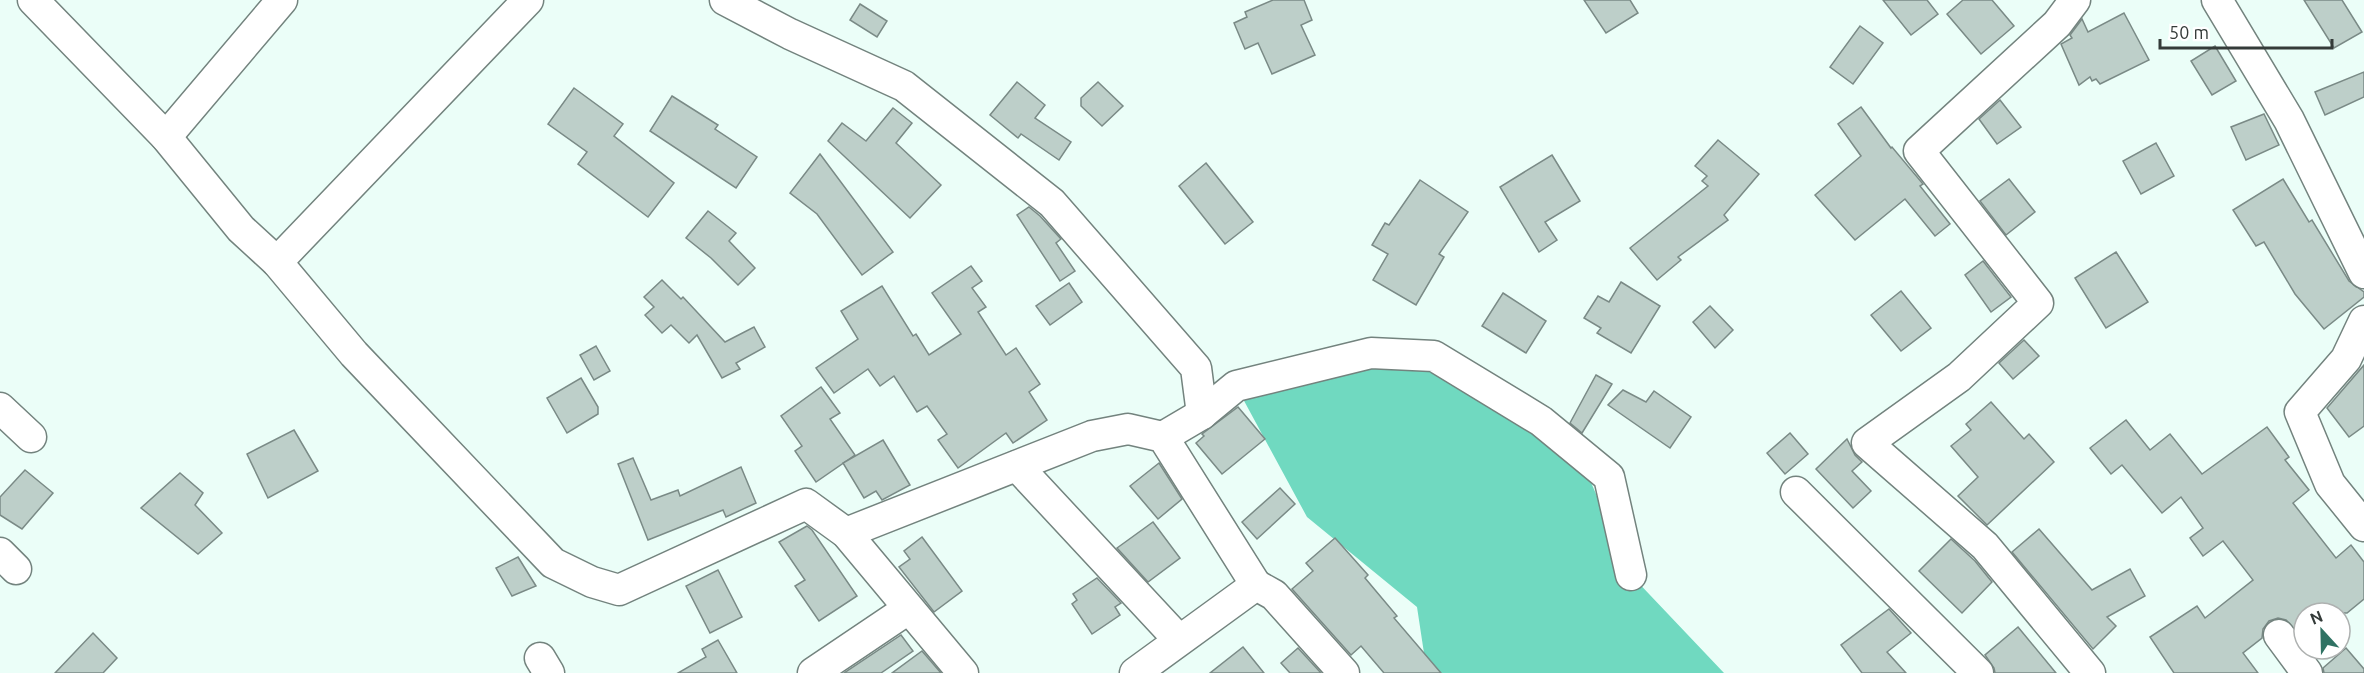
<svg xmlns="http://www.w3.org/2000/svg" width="2364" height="673" font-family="Ubuntu,sans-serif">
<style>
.forest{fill:#70d9c0}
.building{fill:#bdcfc9;stroke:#7a8a86;stroke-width:1.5}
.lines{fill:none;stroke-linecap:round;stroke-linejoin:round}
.minor-casing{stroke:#73837e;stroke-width:33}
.minor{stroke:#fff;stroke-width:30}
</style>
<rect width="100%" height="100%" fill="#ebfef8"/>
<path class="forest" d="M 1434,356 L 1577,450 L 1631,575 L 1724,673 L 1427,673 L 1417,607 L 1307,517 L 1236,386 Z"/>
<g class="building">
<path d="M 1273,0 L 1304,0 L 1312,20 L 1301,25 L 1315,55 L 1272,74 L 1258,43 L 1245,49 L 1234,23 L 1247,17 L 1245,12 Z"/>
<path d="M 1584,0 L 1630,0 L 1638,13 L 1606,33 Z"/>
<path d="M 1883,0 L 1927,0 L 1938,14 L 1911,35 Z"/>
<path d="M 1963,0 L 1992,0 L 2014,26 L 1981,54 L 1947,14 Z"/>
<path d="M 2304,0 L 2342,0 L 2362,32 L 2334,48 Z"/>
<path d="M 860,4 L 887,21 L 877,37 L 850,20 Z"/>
<path d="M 2124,13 L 2149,60 L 2100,84 L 2096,79 L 2092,81 L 2090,77 L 2079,85 L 2061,44 L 2072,38 L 2070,35 L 2082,19 L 2088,32 Z"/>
<path d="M 1860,26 L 1883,43 L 1853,84 L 1830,67 Z"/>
<path d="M 2215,46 L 2236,81 L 2212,95 L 2191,61 Z"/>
<path d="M 2364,72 L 2364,97 L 2325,115 L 2315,92 Z"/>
<path d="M 1017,82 L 1045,105 L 1035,118 L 1071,142 L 1059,160 L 1021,134 L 1018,138 L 990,115 Z"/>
<path d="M 1098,82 L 1123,106 L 1102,126 L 1081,106 L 1081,98 Z"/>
<path d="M 574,88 L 623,124 L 614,136 L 674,183 L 648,217 L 578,164 L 587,152 L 548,124 Z"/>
<path d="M 672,96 L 718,125 L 715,129 L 757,157 L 736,188 L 650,131 Z"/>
<path d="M 2000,100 L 2021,127 L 1997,144 L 1979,119 Z"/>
<path d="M 1861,107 L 1891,148 L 1892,147 L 1923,184 L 1920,186 L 1950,224 L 1935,236 L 1905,199 L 1855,240 L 1815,195 L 1861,156 L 1838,124 Z"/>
<path d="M 893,108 L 912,123 L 896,143 L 941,185 L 910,218 L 828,141 L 842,123 L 866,141 Z"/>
<path d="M 2264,114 L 2279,145 L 2246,160 L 2231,127 Z"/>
<path d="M 1718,140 L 1759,174 L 1724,215 L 1728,220 L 1678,257 L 1681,260 L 1657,280 L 1630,248 L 1708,186 L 1702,181 L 1707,176 L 1695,166 Z"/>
<path d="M 2156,143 L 2174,176 L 2141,194 L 2123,161 Z"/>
<path d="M 820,154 L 893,252 L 862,275 L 817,214 L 790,193 Z"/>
<path d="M 1552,155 L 1580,201 L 1545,222 L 1557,240 L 1539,252 L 1500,187 Z"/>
<path d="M 1206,163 L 1253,222 L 1225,244 L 1179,186 Z"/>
<path d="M 2009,179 L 2035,212 L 2006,235 L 1980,201 Z"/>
<path d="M 2283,179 L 2309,222 L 2312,220 L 2349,281 L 2364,292 L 2364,297 L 2324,329 L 2295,294 L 2264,242 L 2256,246 L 2233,210 Z"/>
<path d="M 1420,180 L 1468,212 L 1439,254 L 1444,257 L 1416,305 L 1373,280 L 1388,254 L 1372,245 L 1385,223 L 1389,225 Z"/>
<path d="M 1029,207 L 1040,216 L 1061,239 L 1056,243 L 1075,271 L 1060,281 L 1017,215 Z"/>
<path d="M 708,211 L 736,233 L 729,241 L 755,268 L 738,285 L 711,258 L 686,238 Z"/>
<path d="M 2116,252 L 2148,302 L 2106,328 L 2075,278 Z"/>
<path d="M 1983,261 L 2011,297 L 1991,312 L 1965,275 Z"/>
<path d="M 971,266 L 982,281 L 972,288 L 986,307 L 978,312 L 1006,355 L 1016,348 L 1040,384 L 1029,392 L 1047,420 L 1013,443 L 1006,433 L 958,468 L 938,440 L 947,434 L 927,406 L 917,412 L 894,376 L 880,386 L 868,369 L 834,393 L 816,368 L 858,339 L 841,311 L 882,286 L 913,336 L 916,334 L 929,355 L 961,334 L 932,293 Z"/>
<path d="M 662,280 L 681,299 L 683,297 L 725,342 L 754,327 L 765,347 L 736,363 L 740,369 L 722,378 L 697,335 L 689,343 L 671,325 L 662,333 L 645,315 L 654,307 L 644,297 Z"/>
<path d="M 1621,282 L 1660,306 L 1631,353 L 1597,333 L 1601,328 L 1584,318 L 1598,296 L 1609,302 Z"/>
<path d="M 1069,283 L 1082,302 L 1050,325 L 1036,306 Z"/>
<path d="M 1901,291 L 1931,328 L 1901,351 L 1871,315 Z"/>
<path d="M 1503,293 L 1546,321 L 1526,353 L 1482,326 Z"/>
<path d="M 1710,306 L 1733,330 L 1715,348 L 1693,322 Z"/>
<path d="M 2024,340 L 2039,356 L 2013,379 L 1999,363 Z"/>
<path d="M 596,346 L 610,371 L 594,380 L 580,355 Z"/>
<path d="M 2364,365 L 2364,426 L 2349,437 L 2327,408 Z"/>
<path d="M 1596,375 L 1612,384 L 1582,433 L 1570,423 Z"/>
<path d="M 581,378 L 598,407 L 598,414 L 567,433 L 547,398 Z"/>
<path d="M 821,387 L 840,413 L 830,419 L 855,455 L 816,482 L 795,451 L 802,446 L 781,416 Z"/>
<path d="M 1623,390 L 1646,402 L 1654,391 L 1691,417 L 1670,448 L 1608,405 Z"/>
<path d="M 1991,402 L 2024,439 L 2029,434 L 2054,462 L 1987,525 L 1958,496 L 1978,477 L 1951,446 L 1971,430 L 1966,424 Z"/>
<path d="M 1238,407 L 1265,439 L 1222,474 L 1196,443 L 1204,436 L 1202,434 Z"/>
<path d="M 2126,420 L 2150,450 L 2170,434 L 2202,474 L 2267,427 L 2289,457 L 2285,460 L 2309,490 L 2293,503 L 2336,558 L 2351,545 L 2364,562 L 2364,599 L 2347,613 L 2304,613 L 2304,640 L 2286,620 L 2278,618 L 2269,621 L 2263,629 L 2262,638 L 2243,653 L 2258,673 L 2174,673 L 2150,637 L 2197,606 L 2205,618 L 2253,580 L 2223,541 L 2203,556 L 2190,538 L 2203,528 L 2181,497 L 2162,513 L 2122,465 L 2111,474 L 2090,448 Z"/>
<path d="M 294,430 L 318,471 L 268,498 L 247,454 Z"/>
<path d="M 1790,433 L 1808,454 L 1785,474 L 1767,453 Z"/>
<path d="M 1847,439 L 1855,455 L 1862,462 L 1852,471 L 1871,491 L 1853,508 L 1816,469 Z"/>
<path d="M 883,440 L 910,485 L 882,500 L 876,491 L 864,498 L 843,463 Z"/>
<path d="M 633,458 L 651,500 L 678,490 L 680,496 L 741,467 L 756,503 L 726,517 L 723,510 L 648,540 L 618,464 Z"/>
<path d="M 1159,463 L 1182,499 L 1158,519 L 1130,486 Z"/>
<path d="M 25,470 L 53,493 L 22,529 L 0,515 L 0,497 Z"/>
<path d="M 180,473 L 203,493 L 195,505 L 222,533 L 198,554 L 141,508 Z"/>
<path d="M 1280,488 L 1295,504 L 1257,539 L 1242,522 Z"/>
<path d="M 1153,522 L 1180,558 L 1148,582 L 1117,548 Z"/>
<path d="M 807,526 L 812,530 L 857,596 L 819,621 L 795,586 L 805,580 L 779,542 Z"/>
<path d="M 2039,529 L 2092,590 L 2130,569 L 2145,596 L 2107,617 L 2116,626 L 2093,649 L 2012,552 Z"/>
<path d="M 922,537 L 962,591 L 934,612 L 899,567 L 910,559 L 904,551 Z"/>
<path d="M 1335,538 L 1368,575 L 1365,578 L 1397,616 L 1394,618 L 1441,673 L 1384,673 L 1361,646 L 1351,655 L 1292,589 L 1313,571 L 1306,563 Z"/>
<path d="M 1951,539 L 1975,561 L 1992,582 L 1962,613 L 1919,571 Z"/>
<path d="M 518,557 L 536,586 L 512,596 L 496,568 Z"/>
<path d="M 718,570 L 742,617 L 710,633 L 686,586 Z"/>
<path d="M 1097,578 L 1121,603 L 1115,607 L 1120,615 L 1092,634 L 1072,604 L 1077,600 L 1073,594 Z"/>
<path d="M 1889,609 L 1911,633 L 1887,652 L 1906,673 L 1862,673 L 1841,645 Z"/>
<path d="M 2018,627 L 2056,673 L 1995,673 L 1994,668 L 1985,655 Z"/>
<path d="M 93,633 L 117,658 L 103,673 L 55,673 Z"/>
<path d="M 901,635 L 913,651 L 881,673 L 844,673 Z"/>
<path d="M 718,640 L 737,673 L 678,673 L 706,657 L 702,649 Z"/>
<path d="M 1243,647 L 1264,673 L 1210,673 Z"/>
<path d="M 1298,648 L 1321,673 L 1290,673 L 1281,663 Z"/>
<path d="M 2346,648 L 2364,669 L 2364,673 L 2324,673 L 2323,668 Z"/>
<path d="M 922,651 L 941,673 L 892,673 Z"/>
</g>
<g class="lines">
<defs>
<g id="minor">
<path d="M 33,0 L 166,137 L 241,229 L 277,262 L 354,354 L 553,563 L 592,582 L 619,590 L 806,504 L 846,533 L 963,673"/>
<path d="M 725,0 L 790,34 L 904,86 L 1052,203 L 1196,368 L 1202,414"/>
<path d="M 2075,0 L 2057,24 L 1919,151 L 2038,303 L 1959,377 L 1867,443 L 1985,546 L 2090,673"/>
<path d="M 2217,0 L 2289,120 L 2364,273"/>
<path d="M 166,137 L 282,0"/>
<path d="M 277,262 L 528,0"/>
<path d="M 2364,321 L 2346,359 L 2300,412 L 2330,484 L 2364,526"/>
<path d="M 0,408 L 31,437"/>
<path d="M 1163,437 L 1202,414 L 1236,386 L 1371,353 L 1434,356 L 1541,421 L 1609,477 L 1631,575"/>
<path d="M 1017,466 L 1179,640"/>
<path d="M 1796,492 L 1978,673"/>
<path d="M 846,533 L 1092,436 L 1128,429 L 1163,437 L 1256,585"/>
<path d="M 0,553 L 16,569"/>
<path d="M 2279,635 L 2307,673"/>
<path d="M 540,658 L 549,673"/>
<path d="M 813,673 L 908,609"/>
<path d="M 1135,673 L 1256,585 L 1274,595 L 1344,673"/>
</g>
</defs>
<use href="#minor" class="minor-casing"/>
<use href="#minor" class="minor"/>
</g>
<g transform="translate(2322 631) rotate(338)"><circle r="28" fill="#ffffff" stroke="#aeb1b0" stroke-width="1.5"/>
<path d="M0-4.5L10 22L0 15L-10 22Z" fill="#2f7263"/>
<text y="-9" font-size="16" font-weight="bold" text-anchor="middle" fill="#343b39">N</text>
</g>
<path d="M2160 39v9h172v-9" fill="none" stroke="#343b39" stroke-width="3"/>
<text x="2169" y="39" font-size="18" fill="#343b39" stroke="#ffffff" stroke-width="4.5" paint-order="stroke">50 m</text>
</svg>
